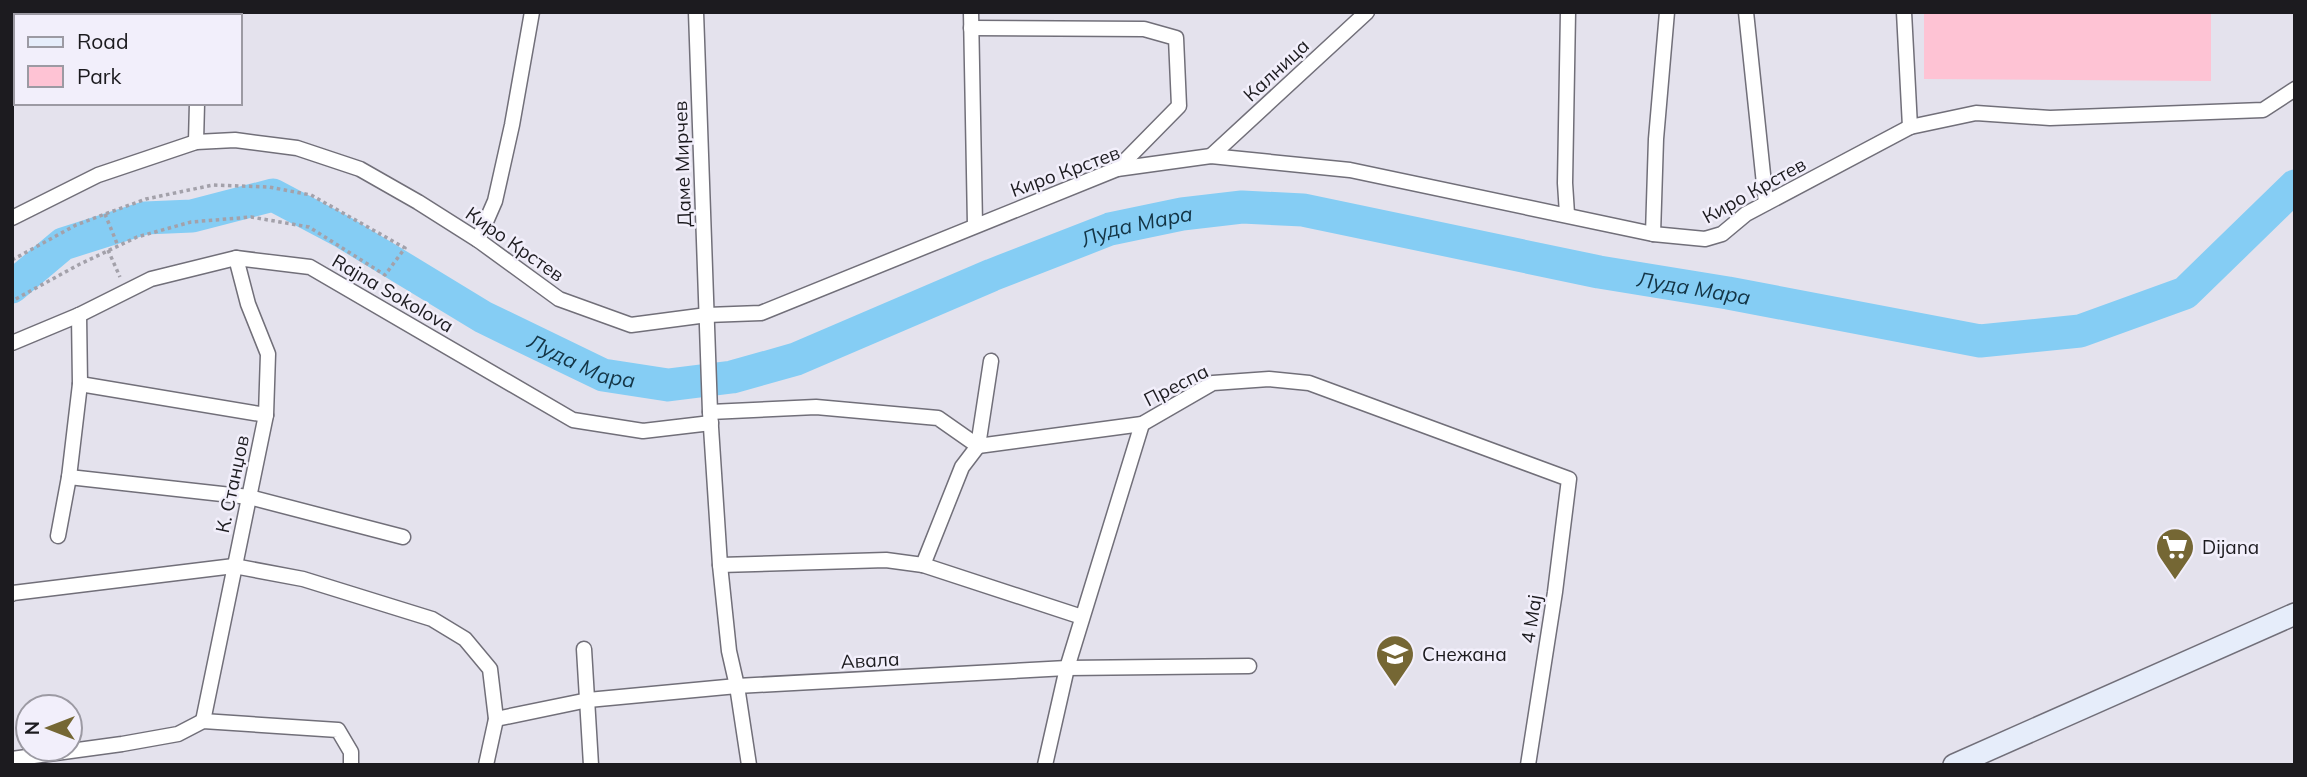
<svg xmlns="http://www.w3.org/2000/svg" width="2307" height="777" font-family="Mulish,sans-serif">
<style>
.park{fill:#fec3d4}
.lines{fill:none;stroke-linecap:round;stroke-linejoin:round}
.river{stroke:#85cdf4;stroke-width:33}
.street-casing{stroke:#716f79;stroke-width:17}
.secondary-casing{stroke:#716f79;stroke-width:24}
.path{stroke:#a3a1aa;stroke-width:3.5;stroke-dasharray:3.5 3.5;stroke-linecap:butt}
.street{stroke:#fff;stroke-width:14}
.secondary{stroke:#e6edfa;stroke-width:21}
.labels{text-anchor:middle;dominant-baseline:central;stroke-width:5;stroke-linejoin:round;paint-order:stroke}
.street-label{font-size:19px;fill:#1c1b1f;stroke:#f2effb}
.poi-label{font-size:19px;fill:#1c1b1f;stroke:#f2effb;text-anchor:start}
.water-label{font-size:21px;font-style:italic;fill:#133445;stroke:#f2effb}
</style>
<rect width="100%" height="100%" fill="#e4e2ed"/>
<path class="park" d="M 1924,12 L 2211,12 L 2211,81 L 1924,79 Z"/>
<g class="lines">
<path class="river" id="s1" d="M 12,287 L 63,244 L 145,218 L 192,216 L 273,195 L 343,232 L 483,317 L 603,375 L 668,385 L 732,377 L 796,359 L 992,275 L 1110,229 L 1182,214 L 1242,207 L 1303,210 L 1599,272 L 1728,293 L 1980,341 L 2080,331 L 2185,293 L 2295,186"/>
<defs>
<g id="street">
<path d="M 696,12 L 710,412 L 720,565 L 729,651 L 737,686 L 749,765"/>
<path d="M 971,12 L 975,225"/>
<path d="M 1746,12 L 1766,203"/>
<path d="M 1904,12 L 1910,127"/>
<path d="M 198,16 L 198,12"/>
<path d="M 971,28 L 1144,29 L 1176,38 L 1179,106 L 1117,169"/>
<path d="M 196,142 L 197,103"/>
<path d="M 1211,156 L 1367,12"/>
<path d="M 1567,214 L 1565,183 L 1568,12"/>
<path d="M 12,218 L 98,175 L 196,142 L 235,140 L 297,148 L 360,169 L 418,202 L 478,240 L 559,299 L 631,325 L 707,315 L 761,313 L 1117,169 L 1211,156 L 1350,170 L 1653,234 L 1705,239 L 1722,234 L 1746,214 L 1910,127 L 1976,113 L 2050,118 L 2263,110 L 2295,89"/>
<path d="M 1653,234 L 1656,139 L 1667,12"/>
<path d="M 478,240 L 495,201 L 512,125 L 532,12"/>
<path d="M 12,343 L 79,315 L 151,279 L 236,258 L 310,267 L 573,420 L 643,431 L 711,423"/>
<path d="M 80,384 L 266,415"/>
<path d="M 710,412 L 816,407 L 938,418 L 978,446 L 1142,424 L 1213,383 L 1269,379 L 1309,383 L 1569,479 L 1555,592 L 1528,765"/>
<path d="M 69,477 L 249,497 L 403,537"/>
<path d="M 58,536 L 69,477 L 80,384 L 79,315"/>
<path d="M 720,565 L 886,560 L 923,565 L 1082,617"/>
<path d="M 923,565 L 962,467 L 978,446 L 991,361"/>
<path d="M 12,594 L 13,593 L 234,566 L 303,579 L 432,619 L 465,639 L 490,669 L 496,719 L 486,765"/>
<path d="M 584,649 L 591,765"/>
<path d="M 496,719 L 588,700 L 737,686 L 1067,668 L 1249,666"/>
<path d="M 203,721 L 266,415 L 268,354 L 248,304 L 236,258"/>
<path d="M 12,759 L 122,744 L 178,734 L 203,721 L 338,730 L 351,752 L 351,765"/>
<path d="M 1045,765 L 1067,668 L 1142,424"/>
</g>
<path id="secondary" d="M 1954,765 L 2295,614"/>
</defs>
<use href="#street" class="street-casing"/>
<use href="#secondary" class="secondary-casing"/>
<g class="path">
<path d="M 105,214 L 118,246"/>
<path d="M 108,250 L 120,277"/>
<path d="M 12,260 L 76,225 L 105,214 L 146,199 L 213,185 L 269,187 L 311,195 L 405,248 L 385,275 L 309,227 L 251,217 L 191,222 L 137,237 L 80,264 L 12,301"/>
</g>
<use href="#street" class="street"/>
<use href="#secondary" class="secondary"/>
</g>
<defs>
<symbol id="supermarket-pin" viewBox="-11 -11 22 30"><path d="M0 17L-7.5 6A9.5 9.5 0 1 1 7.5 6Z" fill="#756734" stroke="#f2effb"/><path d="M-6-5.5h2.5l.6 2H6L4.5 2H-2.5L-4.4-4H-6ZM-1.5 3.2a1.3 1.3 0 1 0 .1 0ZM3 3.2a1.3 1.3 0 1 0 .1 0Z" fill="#fff"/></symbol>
<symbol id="school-pin" viewBox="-11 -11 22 30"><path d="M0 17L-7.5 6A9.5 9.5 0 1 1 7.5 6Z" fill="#756734" stroke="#f2effb"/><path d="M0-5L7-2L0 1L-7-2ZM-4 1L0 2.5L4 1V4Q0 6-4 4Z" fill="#fff"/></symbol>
</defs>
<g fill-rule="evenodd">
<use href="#supermarket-pin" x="2153" y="525" width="44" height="60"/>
<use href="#school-pin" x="1373" y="632" width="44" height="60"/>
</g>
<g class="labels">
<g class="street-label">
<text transform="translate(1276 70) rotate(-43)">Калница</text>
<text transform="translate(682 164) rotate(-92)">Даме Мирчев</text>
<text transform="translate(1065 171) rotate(-20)">Киро Крстев</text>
<text transform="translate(1754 190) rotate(-29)">Киро Крстев</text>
<text transform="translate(515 244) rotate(35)">Киро Крстев</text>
<text transform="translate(393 293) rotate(30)">Rajna Sokolova</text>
<text transform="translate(1176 385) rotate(-27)">Преспа</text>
<text transform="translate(232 484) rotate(-78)">К. Станџов</text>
<text transform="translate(1531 619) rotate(-81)">4 Мај</text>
<text transform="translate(870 660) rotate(-3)">Авала</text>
</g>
<g class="poi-label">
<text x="2202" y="547">Dijana</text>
<text x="1422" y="654">Снежана</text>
</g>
<g class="water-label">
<text stroke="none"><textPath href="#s1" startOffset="1223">Луда Мара</textPath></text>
<text stroke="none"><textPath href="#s1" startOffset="1790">Луда Мара</textPath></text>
<text stroke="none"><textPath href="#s1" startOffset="635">Луда Мара</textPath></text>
</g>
</g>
<rect width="2307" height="777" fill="none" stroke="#1c1b1f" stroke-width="28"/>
<rect x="14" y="14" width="228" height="91" fill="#f2effb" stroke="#9c9aa3" stroke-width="2"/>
<rect x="28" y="37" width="35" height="10" fill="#e6edfa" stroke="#9c9aa3" stroke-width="2"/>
<text x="77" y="49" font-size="21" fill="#1c1b1f">Road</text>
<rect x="28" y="66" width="35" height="21" fill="#fec3d4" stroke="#9c9aa3" stroke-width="2"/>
<text x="77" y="84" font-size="21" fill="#1c1b1f">Park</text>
<g transform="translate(49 728) rotate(270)"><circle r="33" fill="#f2effb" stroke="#9c9aa3" stroke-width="2"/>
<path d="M0-5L12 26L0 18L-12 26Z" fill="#756734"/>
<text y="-10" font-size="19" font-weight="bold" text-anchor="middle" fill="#1c1b1f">N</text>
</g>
</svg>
